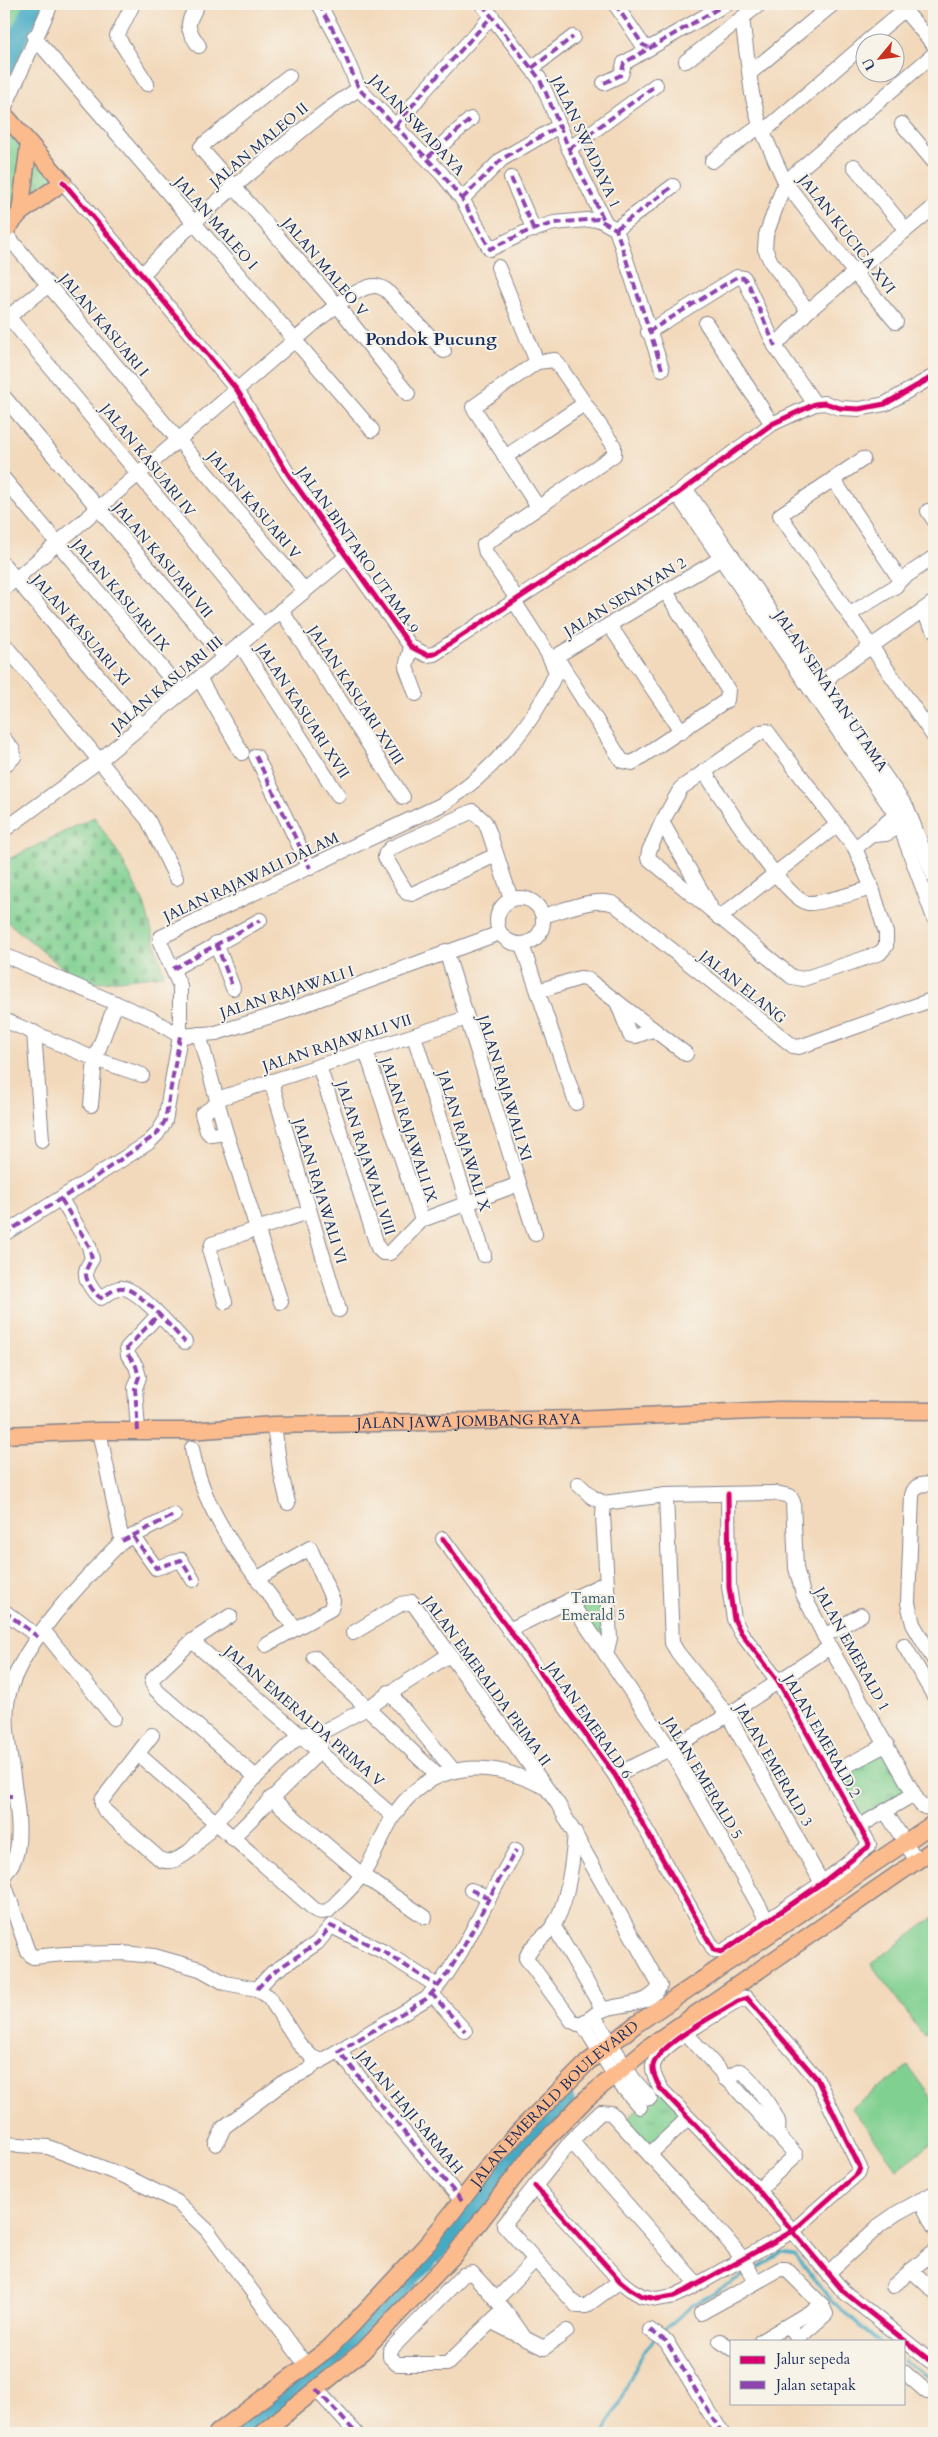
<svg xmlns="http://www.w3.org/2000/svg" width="938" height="2437" font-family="Cardo,serif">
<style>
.grass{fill:url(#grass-tufts);stroke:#4e8078}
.cemetery{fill:url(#cemetery-stones);stroke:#4e8078}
.pitch{fill:#80d091;stroke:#4e8078}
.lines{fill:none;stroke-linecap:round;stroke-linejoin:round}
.stream{stroke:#45abc5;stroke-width:3}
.river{stroke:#45abc5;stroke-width:19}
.minor-casing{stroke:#87848c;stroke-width:16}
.major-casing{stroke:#87848c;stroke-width:19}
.minor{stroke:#fff;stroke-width:14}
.major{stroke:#fbbb8d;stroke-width:16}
.quiet{stroke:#8e44ad;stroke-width:4;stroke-dasharray:8 4;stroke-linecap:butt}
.cycleway-casing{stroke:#f7f3e8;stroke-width:8}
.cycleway{stroke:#d6006c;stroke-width:5}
.labels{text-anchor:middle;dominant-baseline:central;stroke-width:4;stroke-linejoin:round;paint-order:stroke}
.street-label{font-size:15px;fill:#1b2f5e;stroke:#f7f3e8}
.park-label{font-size:15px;fill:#34576b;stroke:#f7f3e8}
.quarter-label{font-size:18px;font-weight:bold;fill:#1b2f5e;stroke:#f7f3e8}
</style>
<defs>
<pattern id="grass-tufts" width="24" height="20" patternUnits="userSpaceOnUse" patternTransform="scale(1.25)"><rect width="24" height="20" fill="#80d091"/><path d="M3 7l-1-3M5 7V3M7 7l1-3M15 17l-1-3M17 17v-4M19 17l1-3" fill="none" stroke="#68a97a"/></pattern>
<pattern id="cemetery-stones" width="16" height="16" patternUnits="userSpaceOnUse" patternTransform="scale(1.25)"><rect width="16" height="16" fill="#80d091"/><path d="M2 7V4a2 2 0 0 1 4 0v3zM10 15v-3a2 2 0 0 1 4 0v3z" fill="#68a97a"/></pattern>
</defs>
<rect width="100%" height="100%" fill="#f7f3e8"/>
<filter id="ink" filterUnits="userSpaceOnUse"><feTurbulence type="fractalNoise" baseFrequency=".02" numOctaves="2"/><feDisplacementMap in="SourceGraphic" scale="10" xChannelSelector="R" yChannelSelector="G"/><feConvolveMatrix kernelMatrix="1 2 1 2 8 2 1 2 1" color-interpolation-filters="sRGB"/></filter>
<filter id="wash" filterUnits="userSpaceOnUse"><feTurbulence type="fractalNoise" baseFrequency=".0096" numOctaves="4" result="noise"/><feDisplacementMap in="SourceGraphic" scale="20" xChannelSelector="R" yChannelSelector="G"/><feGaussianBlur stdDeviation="1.12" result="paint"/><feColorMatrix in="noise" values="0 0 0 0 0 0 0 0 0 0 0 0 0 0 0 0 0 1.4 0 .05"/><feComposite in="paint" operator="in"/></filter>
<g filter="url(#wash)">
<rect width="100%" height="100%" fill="#f3d9bb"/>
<g class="grass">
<path d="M 4,4 L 36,4 L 4,68 Z"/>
<path d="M 4,127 L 23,146 L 16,204 L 4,224 Z"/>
<path d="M 31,144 L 62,181 L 22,213 Z"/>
<path d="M 607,1582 L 606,1655 L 569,1600 Z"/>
<path d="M 887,1744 L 914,1794 L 860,1826 L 831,1774 Z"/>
<path d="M 660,2088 L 688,2118 L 650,2154 L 622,2124 Z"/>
</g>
<path class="cemetery" d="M 94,817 L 119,854 L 144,903 L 164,975 L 82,984 L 4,919 L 5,861 Z"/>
<g class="pitch">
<path d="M 934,1917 L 934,2029 L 924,2036 L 871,1964 Z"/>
<path d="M 908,2066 L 934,2102 L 934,2141 L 897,2169 L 852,2108 Z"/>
</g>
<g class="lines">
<g class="stream">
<path d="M 753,2270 L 782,2253 L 795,2255 L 833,2302 L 879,2341"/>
<path d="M 660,2333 L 694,2304 L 747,2273"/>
<path d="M 904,2360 L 927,2376 L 934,2375"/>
<path d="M 604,2433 L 643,2353 L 656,2338"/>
</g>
<g class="river">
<path d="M 4,68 L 34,4"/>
<path d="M 237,2433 L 324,2367 L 481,2205 L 534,2132 L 565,2100"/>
</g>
</g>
</g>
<g filter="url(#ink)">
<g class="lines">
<defs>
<g id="minor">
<path d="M 133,4 L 117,36 L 147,84"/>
<path d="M 198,4 C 186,25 185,26 199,46"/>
<path d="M 319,4 L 338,39 L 359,89 L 442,174 L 462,199 L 490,249 L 526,232 L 554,223 L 598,219 L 616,229 L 662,369"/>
<path d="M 482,4 L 539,78 L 546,93 L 569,149 L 605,222"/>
<path d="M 615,4 L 643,45 L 648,47"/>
<path d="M 899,4 L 934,45"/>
<path d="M 742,18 L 752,94 L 760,126 L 785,182 L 854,272 L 896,322"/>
<path d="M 34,37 L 372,430"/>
<path d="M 866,42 L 904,10"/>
<path d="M 686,61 L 760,4"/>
<path d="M 532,68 L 573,37"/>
<path d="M 750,73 L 833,4"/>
<path d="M 289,76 L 204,144 L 201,147 L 203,151 L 337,305 L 408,394"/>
<path d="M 604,83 L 621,75 L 624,63 L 726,4"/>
<path d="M 4,109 L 51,4"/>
<path d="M 902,124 L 934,162"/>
<path d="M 396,126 L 424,91 L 492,16"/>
<path d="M 763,132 L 866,43"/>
<path d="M 569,149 L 656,85"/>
<path d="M 428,157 L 471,119"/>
<path d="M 712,161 L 760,126"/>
<path d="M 854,166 L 906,230"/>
<path d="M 511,178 L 534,230"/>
<path d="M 63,182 L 142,275 L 237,390 L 288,474 L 411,647 L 427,655 L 434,654 L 677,494 L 772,424 L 815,404 L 825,403 L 840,408 L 859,409 L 885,404 L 934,376"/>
<path d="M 462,199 L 502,159 L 559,126"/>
<path d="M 616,229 L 673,186"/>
<path d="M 4,232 L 305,591"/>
<path d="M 498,267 L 537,362"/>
<path d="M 142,275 C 183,230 225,194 271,156 C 300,132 327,108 359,89"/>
<path d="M 808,311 L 771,262 L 765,249 L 766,235 L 785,182 L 934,54"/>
<path d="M 8,316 L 263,625"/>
<path d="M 4,320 L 49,285"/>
<path d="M 706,323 L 772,424"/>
<path d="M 648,332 L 737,277 L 744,278 L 775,346 L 815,404"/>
<path d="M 775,346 L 808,311 L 934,207"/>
<path d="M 4,397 L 224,657"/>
<path d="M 505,457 L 584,404"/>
<path d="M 863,459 L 780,515 L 934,737"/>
<path d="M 4,479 L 182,692"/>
<path d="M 833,479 L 897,575 L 899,581"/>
<path d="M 685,488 L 907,808 L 934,877"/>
<path d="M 677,494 L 896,815 L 934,918"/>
<path d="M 928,511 L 934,520"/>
<path d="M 4,565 L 141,726"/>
<path d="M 4,589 L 295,340 C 312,326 354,286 375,286 C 379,286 382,288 386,290 L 444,351"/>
<path d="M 666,592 L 728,690 L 727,700 L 632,763 L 622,761 L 559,661 L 560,654 L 730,553"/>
<path d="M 517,599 L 486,553 L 484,545 L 614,455 L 614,446 L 555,360 L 537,362 L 473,407 L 538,507"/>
<path d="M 281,610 L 403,797"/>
<path d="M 922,611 L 934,630"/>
<path d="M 850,614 L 896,586 L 899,581 L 934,557"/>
<path d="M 610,626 L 682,732"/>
<path d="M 4,644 L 148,820 L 176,878"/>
<path d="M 240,644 L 338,795"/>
<path d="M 411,647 L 406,667 L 416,694"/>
<path d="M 199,678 L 242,753"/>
<path d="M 821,685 L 826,683 L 832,674 L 934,602"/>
<path d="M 767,731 L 855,848 L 872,888 L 886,933 L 886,946 L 880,953 L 803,979 L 792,977 L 648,858 L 649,851 L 662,822 L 681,788 L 761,732 Z"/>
<path d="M 4,739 L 13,750 L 14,757 L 4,766"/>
<path d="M 256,756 L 310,868"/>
<path d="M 704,771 C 719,794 786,901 808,903 C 821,904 857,892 872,888"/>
<path d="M 662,822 L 710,906"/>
<path d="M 4,830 L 100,760 L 346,557"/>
<path d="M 874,835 L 886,834 L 910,821"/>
<path d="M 855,848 C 872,836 885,822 903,810"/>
<path d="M 496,855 L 412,894 L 407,893 L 405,890 L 385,857 L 386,853 L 391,848 L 473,811 L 485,822 L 489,832 L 511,899"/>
<circle cx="520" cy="921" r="23"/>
<path d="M 543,916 C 562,911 596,896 614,904 L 793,1046 L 799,1047 L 934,999"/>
<path d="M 719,918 L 837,825"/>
<path d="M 216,943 L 233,988"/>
<path d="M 522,945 L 576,1103"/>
<path d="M 446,951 L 535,1234"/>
<path d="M 4,955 L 150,1018 L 180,1036 L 216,1033 L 284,1012 L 500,933"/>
<path d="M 173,969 L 260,920"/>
<path d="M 538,991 L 580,978 L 587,979 L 686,1054"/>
<path d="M 617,1002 L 630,1035 L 636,1036 L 652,1030"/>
<path d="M 4,1020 L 95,1059 L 142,1075"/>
<path d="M 34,1032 L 42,1140"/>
<path d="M 199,1034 L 226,1133 L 281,1302"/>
<path d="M 414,1036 L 484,1255"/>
<path d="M 366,1051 L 422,1220"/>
<path d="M 319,1066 L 378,1248 L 383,1253 L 390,1253 L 422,1220 L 519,1184"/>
<path d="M 271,1081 L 339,1310"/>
<path d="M 217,1099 L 467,1018"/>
<path d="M 218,1103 L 202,1114 L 207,1131 L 211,1135 L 226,1133"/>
<path d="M 91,1105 L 95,1059 L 116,1003"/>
<path d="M 61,1199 L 89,1246 L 92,1259 C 89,1264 85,1269 86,1275 C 86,1281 95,1295 101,1298 C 106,1295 113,1290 119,1288 C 135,1284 173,1330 185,1342"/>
<path d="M 4,1234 L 148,1143 L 157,1134 L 165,1121 L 180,1036 L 180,986 L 160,942 L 161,937 L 443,804 C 491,773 534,725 556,672 L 548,654 L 514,601"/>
<path d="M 225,1302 L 210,1252 L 212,1244 L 308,1212"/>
<path d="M 274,1425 L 280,1469 L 288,1503"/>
<path d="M 138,1431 L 135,1388 L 139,1377 L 136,1366 L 128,1355 L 127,1348 L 158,1315"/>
<path d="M 192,1448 C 203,1517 254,1574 295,1628"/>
<path d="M 578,1484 L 592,1497 L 604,1503"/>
<path d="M 934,1484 C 924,1484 915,1483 912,1495 L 908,1603 L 913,1624 L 934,1660"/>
<path d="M 666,1495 L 672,1643 L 678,1653 L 728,1715 L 822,1883"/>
<path d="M 604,1503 L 666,1495 L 776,1493 L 790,1496 L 793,1502 L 796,1568 L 803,1594 L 830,1647 L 914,1794 C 919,1803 923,1811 934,1806"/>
<path d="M 604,1503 L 603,1515 L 610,1638 L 606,1655"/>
<path d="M 133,1536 L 156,1568 L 181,1560 L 193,1580"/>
<path d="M 443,1539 L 615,1775 L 714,1950 L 722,1952 L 822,1883 L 868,1847 L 869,1844 L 778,1681 L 741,1633 L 734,1619 L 729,1587 L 728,1494"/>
<path d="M 125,1540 L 174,1515"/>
<path d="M 258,1578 L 310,1548 L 333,1601 L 331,1609 L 266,1645"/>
<path d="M 569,1600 L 670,1749 L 767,1920"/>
<path d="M 4,1611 L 38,1637"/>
<path d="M 230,1616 L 192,1641 L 153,1678 L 152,1683 L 156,1690 L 256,1777"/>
<path d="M 43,1630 L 114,1718"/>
<path d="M 509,1630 L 607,1582"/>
<path d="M 353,1633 L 401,1604 L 412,1602 L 558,1804 L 660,1986 C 649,2007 620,2003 602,2010 C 594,2014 588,2022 578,2024 L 572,2021 L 526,1958 C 530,1945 545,1937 553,1926 C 568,1904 573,1858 575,1832"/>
<path d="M 824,1636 L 861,1615"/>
<path d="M 192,1641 L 393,1816"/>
<path d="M 904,1645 L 934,1696"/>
<path d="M 314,1657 L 437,1775"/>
<path d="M 389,1692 L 454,1771"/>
<path d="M 152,1735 L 102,1800 L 102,1805 L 105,1811 L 161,1860 C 174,1864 181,1857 191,1850 L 256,1777 L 300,1735 L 324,1731 L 367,1708 L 449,1655"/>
<path d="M 138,1754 L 315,1910 L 321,1912 L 328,1911 C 340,1899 352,1888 362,1875 C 375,1857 381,1836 393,1817 C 429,1760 488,1758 544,1787"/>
<path d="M 831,1774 L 887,1744"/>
<path d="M 615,1775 L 670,1749 L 728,1715 L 830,1647"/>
<path d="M 271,1798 L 362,1875 L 425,1917"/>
<path d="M 885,1811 L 917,1861"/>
<path d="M 860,1826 L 914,1794"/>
<path d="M 232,1838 L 319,1752 L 321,1744"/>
<path d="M 4,1876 C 7,1871 12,1865 14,1860 C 29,1827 2,1746 7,1704 C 13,1651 85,1578 122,1541 L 99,1431"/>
<path d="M 4,1883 L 28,1952 L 33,1957 L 64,1954 L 122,1953 L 154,1956 L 200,1969 L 225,1983 L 257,1989 L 269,1997 L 299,2044 L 312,2057 L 321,2061 L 426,1999 C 451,1976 473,1929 489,1898"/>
<path d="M 471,1890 L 489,1898 L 516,1850"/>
<path d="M 553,1925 L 603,2010"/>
<path d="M 257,1989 L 272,1973 L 317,1943 L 331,1926 L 386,1953 L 437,1986"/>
<path d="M 431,1993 L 465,2031"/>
<path d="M 594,2016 L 634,2080 L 650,2098"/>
<path d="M 582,2023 L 620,2084 L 640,2107"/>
<path d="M 686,2033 L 796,2155 L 758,2190"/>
<path d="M 339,2051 L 377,2100 L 462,2201"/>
<path d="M 725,2079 L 740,2071 C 749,2074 774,2111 778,2121 C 779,2125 778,2129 778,2133"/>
<path d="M 571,2141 L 697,2284"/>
<path d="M 4,2144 L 48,2147 L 129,2178 L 177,2202 L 207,2230 L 306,2365"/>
<path d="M 216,2144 L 224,2127 L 287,2080 L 309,2070 L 317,2060"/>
<path d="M 650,2154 L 688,2118"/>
<path d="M 535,2186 L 620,2281 L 630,2289 L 642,2296 L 657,2299 L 674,2296 L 689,2289 L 793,2231 L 858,2173 L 860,2168 L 817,2079 L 747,1998 L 738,2001 C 719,2013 657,2045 653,2066 C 652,2074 657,2081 660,2088 L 758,2190 L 843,2291 L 929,2360 L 934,2362"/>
<path d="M 920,2200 L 934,2227"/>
<path d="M 911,2270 L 934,2291"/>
<path d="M 828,2273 L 880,2225 L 897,2213 L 934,2193"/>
<path d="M 620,2281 L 586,2306 L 577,2306 L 504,2225 L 571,2141 L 601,2112 L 611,2113 L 725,2237 L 743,2259 L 756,2282"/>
<path d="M 893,2286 L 934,2251"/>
<path d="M 497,2299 L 535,2260"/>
<path d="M 504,2309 L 447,2364 L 397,2364 L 390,2357 L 390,2351 L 394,2346 L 463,2275 L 472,2273 C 491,2293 509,2314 524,2337"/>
<path d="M 701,2313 L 780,2269 L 786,2269 L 822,2305 L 826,2314 L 801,2336 L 796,2336 L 789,2325"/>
<path d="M 492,2322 L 544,2348 L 567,2331"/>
<path d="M 650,2330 L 666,2341 L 722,2433"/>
<path d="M 720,2341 L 732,2349"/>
<path d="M 761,2341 L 822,2305"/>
<path d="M 904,2372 L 927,2392 L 934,2391"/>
<path d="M 316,2389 L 356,2433"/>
</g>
<g id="major">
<path d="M 4,114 L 63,182 L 20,213 L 4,232"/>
<path d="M 20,213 L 29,143"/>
<path id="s1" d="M 4,1435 L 99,1431 L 189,1431 L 274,1425 L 575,1419 L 778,1410 L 934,1411"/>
<path id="s2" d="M 217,2433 L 329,2348 L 353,2324 L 429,2242 L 490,2164 L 521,2129 L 588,2062 L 635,2025 L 934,1823"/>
<path d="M 262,2433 L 363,2351 L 455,2254 L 533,2153 L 587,2098 L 651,2045 L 934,1849"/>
</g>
</defs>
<use href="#minor" class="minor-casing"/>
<use href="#major" class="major-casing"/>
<use href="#minor" class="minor"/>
<use href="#major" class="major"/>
<g class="quiet">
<path d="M 319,4 L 338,39 L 359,89 L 442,174 L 462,199 L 490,249 L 526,232 L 554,223 L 598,219 L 616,229 L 662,369"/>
<path d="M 482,4 L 539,78 L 546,93 L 569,149 L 605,222"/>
<path d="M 615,4 L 643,45 L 648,47"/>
<path d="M 532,68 L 573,37"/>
<path d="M 604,83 L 621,75 L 624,63 L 726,4"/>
<path d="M 396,126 L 424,91 L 492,16"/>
<path d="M 569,149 L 656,85"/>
<path d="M 428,157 L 471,119"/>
<path d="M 511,178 L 534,230"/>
<path d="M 462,199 L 502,159 L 559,126"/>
<path d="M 616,229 L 673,186"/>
<path d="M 648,332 L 737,277 L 744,278 L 749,285 L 775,346"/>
<path d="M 256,756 L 310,868"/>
<path d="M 216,943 L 233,988"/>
<path d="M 173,969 L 260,920"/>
<path d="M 61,1199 L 89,1246 L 92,1259 C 89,1264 85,1269 86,1275 C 86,1281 95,1295 101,1298 C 106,1295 113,1290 119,1288 C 135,1284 173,1330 185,1342"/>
<path d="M 4,1234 L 91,1180 L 157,1134 L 165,1121 L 180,1036"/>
<path d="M 138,1431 L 135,1388 L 139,1377 L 136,1366 L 128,1355 L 127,1348 L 158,1315"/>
<path d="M 133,1536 L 156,1568 L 181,1560 L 193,1580"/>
<path d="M 122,1541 L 174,1515"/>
<path d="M 4,1611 L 38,1637"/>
<path d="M 4,1707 L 7,1704"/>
<path d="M 4,1796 L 14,1796"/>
<path d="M 471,1890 L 489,1898 L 516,1850"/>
<path d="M 257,1989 L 272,1973 L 317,1943 L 331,1926 L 386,1953 L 437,1986"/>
<path d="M 431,1993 L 465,2031"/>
<path d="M 462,2201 L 377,2100 L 339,2051 L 426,1999 C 451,1976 473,1929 489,1898"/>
<path d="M 650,2330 L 666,2341 L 722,2433"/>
<path d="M 316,2389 L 356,2433"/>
</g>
<defs>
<g id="cycleway">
<path d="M 63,182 L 142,275 L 237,390 L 288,474 L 411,647 L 427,655 L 434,654 L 677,494 L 772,424 L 815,404 L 825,403 L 840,408 L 859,409 L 885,404 L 934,376"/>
<path d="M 443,1539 L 615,1775 L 714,1950 L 722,1952 L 822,1883 L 868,1847 L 869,1844 L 778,1681 L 741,1633 L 734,1619 L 729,1587 L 728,1494"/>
<path d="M 535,2186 L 620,2281 L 630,2289 L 642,2296 L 657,2299 L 674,2296 L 689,2289 L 793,2231 L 858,2173 L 860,2168 L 817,2079 L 747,1998 L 738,2001 C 719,2013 657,2045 653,2066 C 652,2074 657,2081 660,2088 L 758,2190 L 843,2291 L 929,2360 L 934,2362"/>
</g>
</defs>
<use href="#cycleway" class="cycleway-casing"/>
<use href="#cycleway" class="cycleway"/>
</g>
</g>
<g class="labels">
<g class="street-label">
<text transform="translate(417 125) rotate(47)">JALAN SWADAYA</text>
<text transform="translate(586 142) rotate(65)">JALAN SWADAYA 1</text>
<text transform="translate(259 145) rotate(-40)">JALAN MALEO II</text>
<text transform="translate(216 223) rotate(49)">JALAN MALEO I</text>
<text transform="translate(847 234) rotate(52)">JALAN KUCICA XVI</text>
<text transform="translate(325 267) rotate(50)">JALAN MALEO V</text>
<text transform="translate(104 325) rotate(50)">JALAN KASUARI I</text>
<text transform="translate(148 460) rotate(51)">JALAN KASUARI IV</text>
<text transform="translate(254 505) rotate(50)">JALAN KASUARI V</text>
<text transform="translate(358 550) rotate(55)">JALAN BINTARO UTAMA 9</text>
<text transform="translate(163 560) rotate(50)">JALAN KASUARI VII</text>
<text transform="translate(121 595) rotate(50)">JALAN KASUARI IX</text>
<text transform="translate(625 597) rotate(-31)">JALAN SENAYAN 2</text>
<text transform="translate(81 630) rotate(49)">JALAN KASUARI XI</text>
<text transform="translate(167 684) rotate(-40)">JALAN KASUARI III</text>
<text transform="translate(831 691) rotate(56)">JALAN SENAYAN UTAMA</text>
<text transform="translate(356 695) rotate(57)">JALAN KASUARI XVIII</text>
<text transform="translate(303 711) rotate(57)">JALAN KASUARI XVII</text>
<text transform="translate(251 877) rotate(-25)">JALAN RAJAWALI DALAM</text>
<text transform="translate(743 987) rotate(39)">JALAN ELANG</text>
<text transform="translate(287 992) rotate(-18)">JALAN RAJAWALI I</text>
<text transform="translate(337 1043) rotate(-18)">JALAN RAJAWALI VII</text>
<text transform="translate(505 1088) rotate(73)">JALAN RAJAWALI XI</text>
<text transform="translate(409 1130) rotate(72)">JALAN RAJAWALI IX</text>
<text transform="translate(464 1141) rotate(73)">JALAN RAJAWALI X</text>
<text transform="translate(366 1158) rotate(72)">JALAN RAJAWALI VIII</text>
<text transform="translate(320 1191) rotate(73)">JALAN RAJAWALI VI</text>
<text stroke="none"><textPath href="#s1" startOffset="465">JALAN JAWA JOMBANG RAYA</textPath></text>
<text transform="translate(852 1649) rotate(61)">JALAN EMERALD 1</text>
<text transform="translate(487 1681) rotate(54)">JALAN EMERALDA PRIMA II</text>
<text transform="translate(304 1716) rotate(41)">JALAN EMERALDA PRIMA V</text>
<text transform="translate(589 1720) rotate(55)">JALAN EMERALD 6</text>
<text transform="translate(822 1736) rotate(60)">JALAN EMERALD 2</text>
<text transform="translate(774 1765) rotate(60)">JALAN EMERALD 3</text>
<text transform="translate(703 1778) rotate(59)">JALAN EMERALD 5</text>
<text stroke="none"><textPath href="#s2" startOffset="474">JALAN EMERALD BOULEVARD</textPath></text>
<text transform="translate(410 2112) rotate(50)">JALAN HAJI SARMAH</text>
</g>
<g class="park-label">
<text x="593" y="1598">Taman<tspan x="593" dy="17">Emerald 5</tspan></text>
</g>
<g class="quarter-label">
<text x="431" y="339">Pondok Pucung</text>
</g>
</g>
<rect width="938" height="2437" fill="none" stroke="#f7f3e8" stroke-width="20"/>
<rect x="730" y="2340" width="175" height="65" fill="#f7f3e8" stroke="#9fa5b1"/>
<rect x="740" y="2356" width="25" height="8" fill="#d6006c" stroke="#9fa5b1"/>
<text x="776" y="2364" font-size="15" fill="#1b2f5e">Jalur sepeda</text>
<rect x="740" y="2381" width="25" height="8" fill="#8e44ad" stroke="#9fa5b1"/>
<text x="776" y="2390" font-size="15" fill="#1b2f5e">Jalan setapak</text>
<g transform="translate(880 58) rotate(241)"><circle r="24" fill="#f7f3e8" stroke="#9fa5b1"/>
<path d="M0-4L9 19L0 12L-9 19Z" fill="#c8321e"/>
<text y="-8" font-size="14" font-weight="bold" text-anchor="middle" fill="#1b2f5e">U</text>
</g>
</svg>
